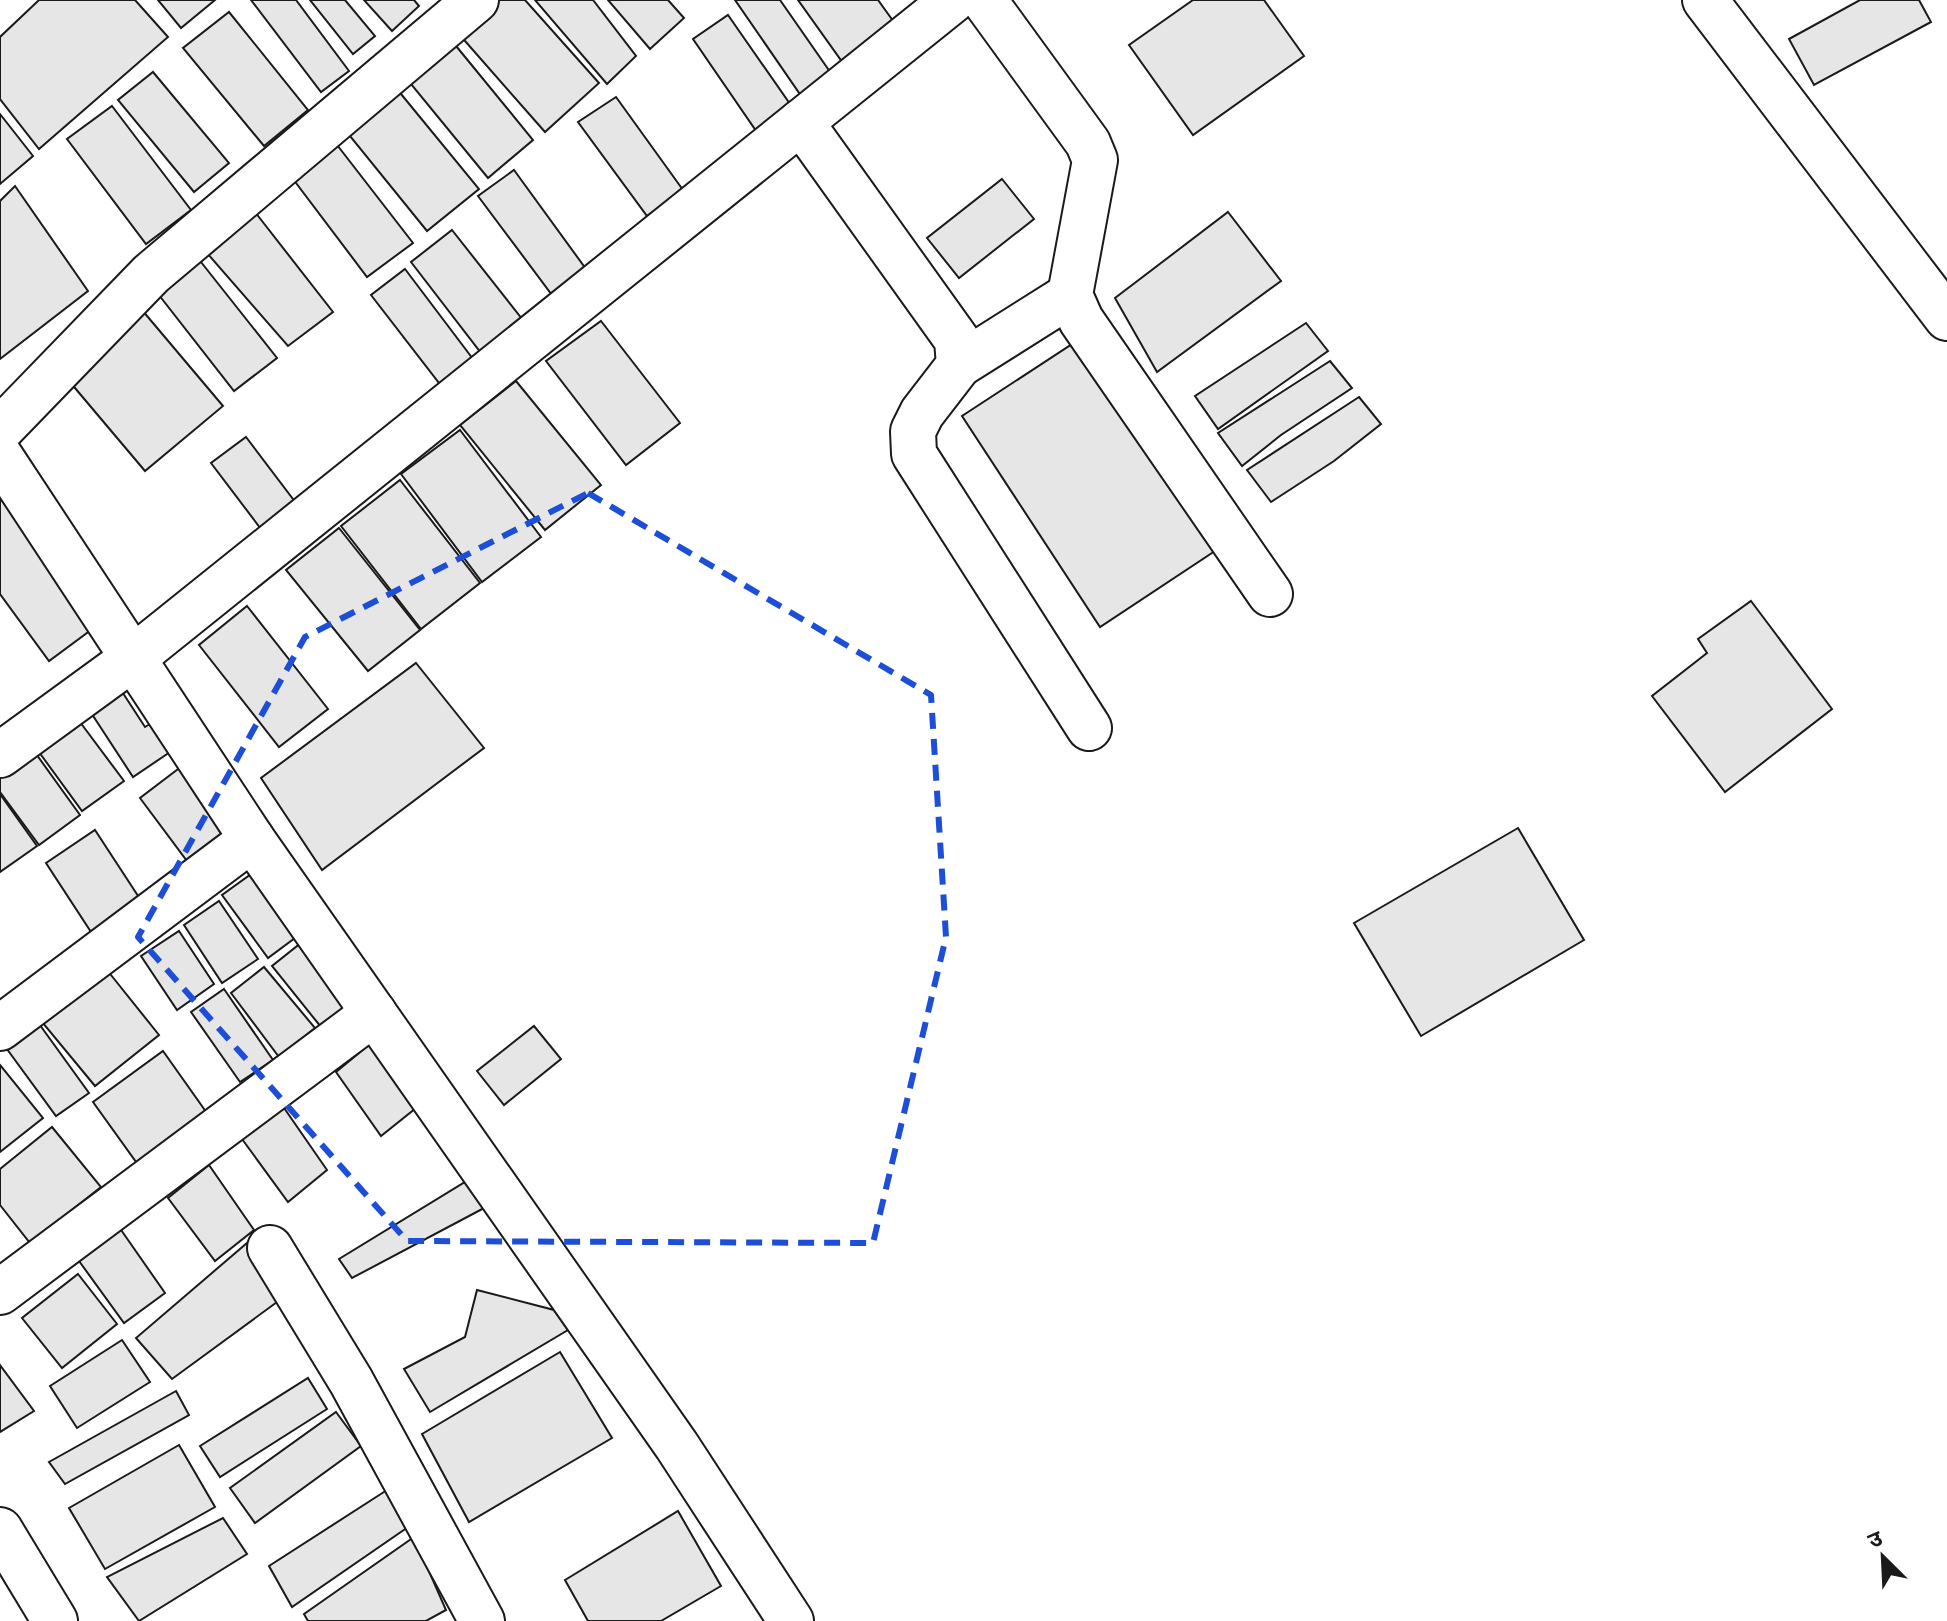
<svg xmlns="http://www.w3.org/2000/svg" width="1947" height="1621" font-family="'Roboto Serif','Noto Sans Devanagari',serif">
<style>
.building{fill:#e6e6e6;stroke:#1a1a1a;stroke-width:2}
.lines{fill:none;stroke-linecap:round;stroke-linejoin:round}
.minor-casing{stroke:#1a1a1a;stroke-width:48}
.tertiary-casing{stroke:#1a1a1a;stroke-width:48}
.minor{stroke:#fff;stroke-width:44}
.tertiary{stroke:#fff;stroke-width:44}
.marked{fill:none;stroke:#1d4ed8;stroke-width:6;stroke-dasharray:16 10;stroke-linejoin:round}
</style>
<rect width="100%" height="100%" fill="#fff"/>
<g class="building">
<path d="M 39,0 L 135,0 L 168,37 L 39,149 L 0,99 L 0,37 Z"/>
<path d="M 158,0 L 215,0 L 181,28 Z"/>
<path d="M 251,0 L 296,0 L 349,71 L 321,92 Z"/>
<path d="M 310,0 L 345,0 L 375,36 L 353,54 Z"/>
<path d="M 364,0 L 414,0 L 419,6 L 392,31 Z"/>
<path d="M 495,0 L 525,0 L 599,83 L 545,132 L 458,33 Z"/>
<path d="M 535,0 L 593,0 L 636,56 L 607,84 Z"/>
<path d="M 608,0 L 668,0 L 684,18 L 650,49 Z"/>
<path d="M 735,0 L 780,0 L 835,79 L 804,100 Z"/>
<path d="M 798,0 L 878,0 L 896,25 L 843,63 Z"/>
<path d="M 1193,0 L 1264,0 L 1304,56 L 1193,135 L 1129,45 Z"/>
<path d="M 1860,0 L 1919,0 L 1931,22 L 1814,85 L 1789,39 Z"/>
<path d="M 229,12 L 308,110 L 264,146 L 183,48 Z"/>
<path d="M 728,15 L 797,114 L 761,138 L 693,39 Z"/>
<path d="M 452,41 L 533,140 L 488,178 L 406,78 Z"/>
<path d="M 153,72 L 229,163 L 194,192 L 118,100 Z"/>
<path d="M 392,83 L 479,189 L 427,231 L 341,125 Z"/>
<path d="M 616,97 L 683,190 L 647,216 L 578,122 Z"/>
<path d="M 112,106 L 191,210 L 146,244 L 67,139 Z"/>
<path d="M 0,114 L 33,156 L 0,184 Z"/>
<path d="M 334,141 L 413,243 L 367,277 L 290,175 Z"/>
<path d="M 514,170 L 586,269 L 552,295 L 478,196 Z"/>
<path d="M 1002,179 L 1034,219 L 959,278 L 927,238 Z"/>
<path d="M 15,186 L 88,291 L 0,359 L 0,201 Z"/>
<path d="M 255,212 L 333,312 L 288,346 L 207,253 Z"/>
<path d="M 1228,212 L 1281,281 L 1157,372 L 1115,298 Z"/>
<path d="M 452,230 L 530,329 L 488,362 L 411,262 Z"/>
<path d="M 197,257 L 277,358 L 234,391 L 155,290 Z"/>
<path d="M 405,269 L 479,367 L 446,392 L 371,295 Z"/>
<path d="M 142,310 L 223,406 L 145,471 L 64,375 Z"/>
<path d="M 601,321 L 680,423 L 626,465 L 546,361 Z"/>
<path d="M 1306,323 L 1328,351 L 1218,429 L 1195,396 Z"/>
<path d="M 1086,335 L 1224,545 L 1100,627 L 962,416 Z"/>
<path d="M 1330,361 L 1352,388 L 1281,435 L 1242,466 L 1218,433 Z"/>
<path d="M 516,381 L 601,485 L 545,530 L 460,425 Z"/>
<path d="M 1359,397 L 1381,424 L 1334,461 L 1271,502 L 1247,470 Z"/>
<path d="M 460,430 L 541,537 L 482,582 L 401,474 Z"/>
<path d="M 246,437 L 299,507 L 264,533 L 211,463 Z"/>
<path d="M 400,480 L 480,583 L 421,629 L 341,526 Z"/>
<path d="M 0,497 L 95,627 L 49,661 L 0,594 Z"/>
<path d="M 339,528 L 420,630 L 368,671 L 286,570 Z"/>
<path d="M 1751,601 L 1832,709 L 1725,792 L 1652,696 L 1707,653 L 1698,639 Z"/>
<path d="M 247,606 L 328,709 L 279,747 L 199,645 Z"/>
<path d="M 416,663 L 484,748 L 322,870 L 261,778 Z"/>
<path d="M 117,684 L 145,727 L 163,716 L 182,744 L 133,777 L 86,705 Z"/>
<path d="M 77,718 L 124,781 L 82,811 L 36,748 Z"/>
<path d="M 34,751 L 80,815 L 39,845 L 0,792 L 0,777 Z"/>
<path d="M 186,763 L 236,830 L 190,865 L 140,798 Z"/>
<path d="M 0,794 L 37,846 L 0,872 Z"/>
<path d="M 1518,828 L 1584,940 L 1421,1036 L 1354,923 Z"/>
<path d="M 95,830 L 142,902 L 93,935 L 46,863 Z"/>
<path d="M 261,867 L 307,929 L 268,958 L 222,895 Z"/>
<path d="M 219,901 L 258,959 L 222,983 L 184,925 Z"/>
<path d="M 179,931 L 214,984 L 177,1010 L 141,956 Z"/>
<path d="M 311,935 L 359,997 L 321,1027 L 272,966 Z"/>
<path d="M 264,967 L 315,1028 L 279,1057 L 231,993 Z"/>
<path d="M 107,970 L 159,1035 L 95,1086 L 42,1022 Z"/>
<path d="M 224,989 L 273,1060 L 240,1082 L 191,1012 Z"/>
<path d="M 37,1021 L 89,1093 L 56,1116 L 4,1045 Z"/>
<path d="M 534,1026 L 561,1059 L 504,1105 L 477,1071 Z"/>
<path d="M 376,1039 L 421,1104 L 381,1136 L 336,1072 Z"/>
<path d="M 163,1051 L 209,1116 L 139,1166 L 93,1102 Z"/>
<path d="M 0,1065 L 43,1118 L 0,1152 Z"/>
<path d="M 282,1105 L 327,1170 L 288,1202 L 242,1139 Z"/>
<path d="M 52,1127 L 101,1187 L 30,1243 L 0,1205 L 0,1169 Z"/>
<path d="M 209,1165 L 254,1230 L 215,1261 L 168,1198 Z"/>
<path d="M 470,1179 L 486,1207 L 352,1278 L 339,1259 Z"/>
<path d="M 119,1227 L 165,1293 L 124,1323 L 79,1261 Z"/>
<path d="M 254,1237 L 292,1291 L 172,1379 L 136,1338 Z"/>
<path d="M 78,1274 L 117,1324 L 62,1368 L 22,1318 Z"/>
<path d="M 477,1290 L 554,1310 L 568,1330 L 430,1412 L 404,1369 L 465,1337 Z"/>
<path d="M 122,1340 L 150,1382 L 77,1428 L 50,1386 Z"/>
<path d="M 560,1352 L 612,1438 L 469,1522 L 422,1434 Z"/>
<path d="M 0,1365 L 34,1411 L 0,1432 Z"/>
<path d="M 308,1378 L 327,1409 L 220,1477 L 200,1446 Z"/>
<path d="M 176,1391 L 189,1415 L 65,1484 L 49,1462 Z"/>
<path d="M 336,1412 L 361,1446 L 255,1523 L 230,1488 Z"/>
<path d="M 179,1445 L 215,1507 L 105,1569 L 69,1508 Z"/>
<path d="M 387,1490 L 411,1525 L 292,1607 L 269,1566 Z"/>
<path d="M 678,1511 L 721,1586 L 661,1621 L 588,1621 L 565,1580 Z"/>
<path d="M 223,1518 L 247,1554 L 139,1621 L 107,1577 Z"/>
<path d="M 414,1537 L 446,1610 L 426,1621 L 308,1621 L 304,1614 Z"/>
</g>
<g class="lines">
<defs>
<g id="minor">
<path d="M 984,0 L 1088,143 L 1095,160 L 1070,295 L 1081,320 L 1270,594"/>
<path d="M 1705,0 L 1947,318"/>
<path d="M 801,122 L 957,340 L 959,365 L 922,413 L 913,431 L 914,454 L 1089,728"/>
<path d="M 959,365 L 1070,295"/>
<path d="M 0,430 L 151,274 L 476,0"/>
<path d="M 0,755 L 133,658 L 953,0"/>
<path d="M 0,1028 L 252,839"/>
<path d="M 270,1248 L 351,1381 L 482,1621"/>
<path d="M 0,1292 L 374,1013"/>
<path d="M 0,1530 L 55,1621"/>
</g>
<path id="tertiary" d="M 0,456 L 252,839 L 677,1446 L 791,1621"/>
</defs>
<use href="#minor" class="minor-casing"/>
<use href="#tertiary" class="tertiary-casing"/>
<use href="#minor" class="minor"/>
<use href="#tertiary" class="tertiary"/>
</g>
<path class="marked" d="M 588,493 L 931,695 L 946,937 L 873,1243 L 407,1241 L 138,937 L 305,637 Z"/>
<g transform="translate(1883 1557) rotate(336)" stroke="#ffffff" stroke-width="6" paint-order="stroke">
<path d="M0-6L14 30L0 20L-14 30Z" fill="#1a1a1a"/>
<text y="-12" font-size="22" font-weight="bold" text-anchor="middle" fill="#1a1a1a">उ</text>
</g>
</svg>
